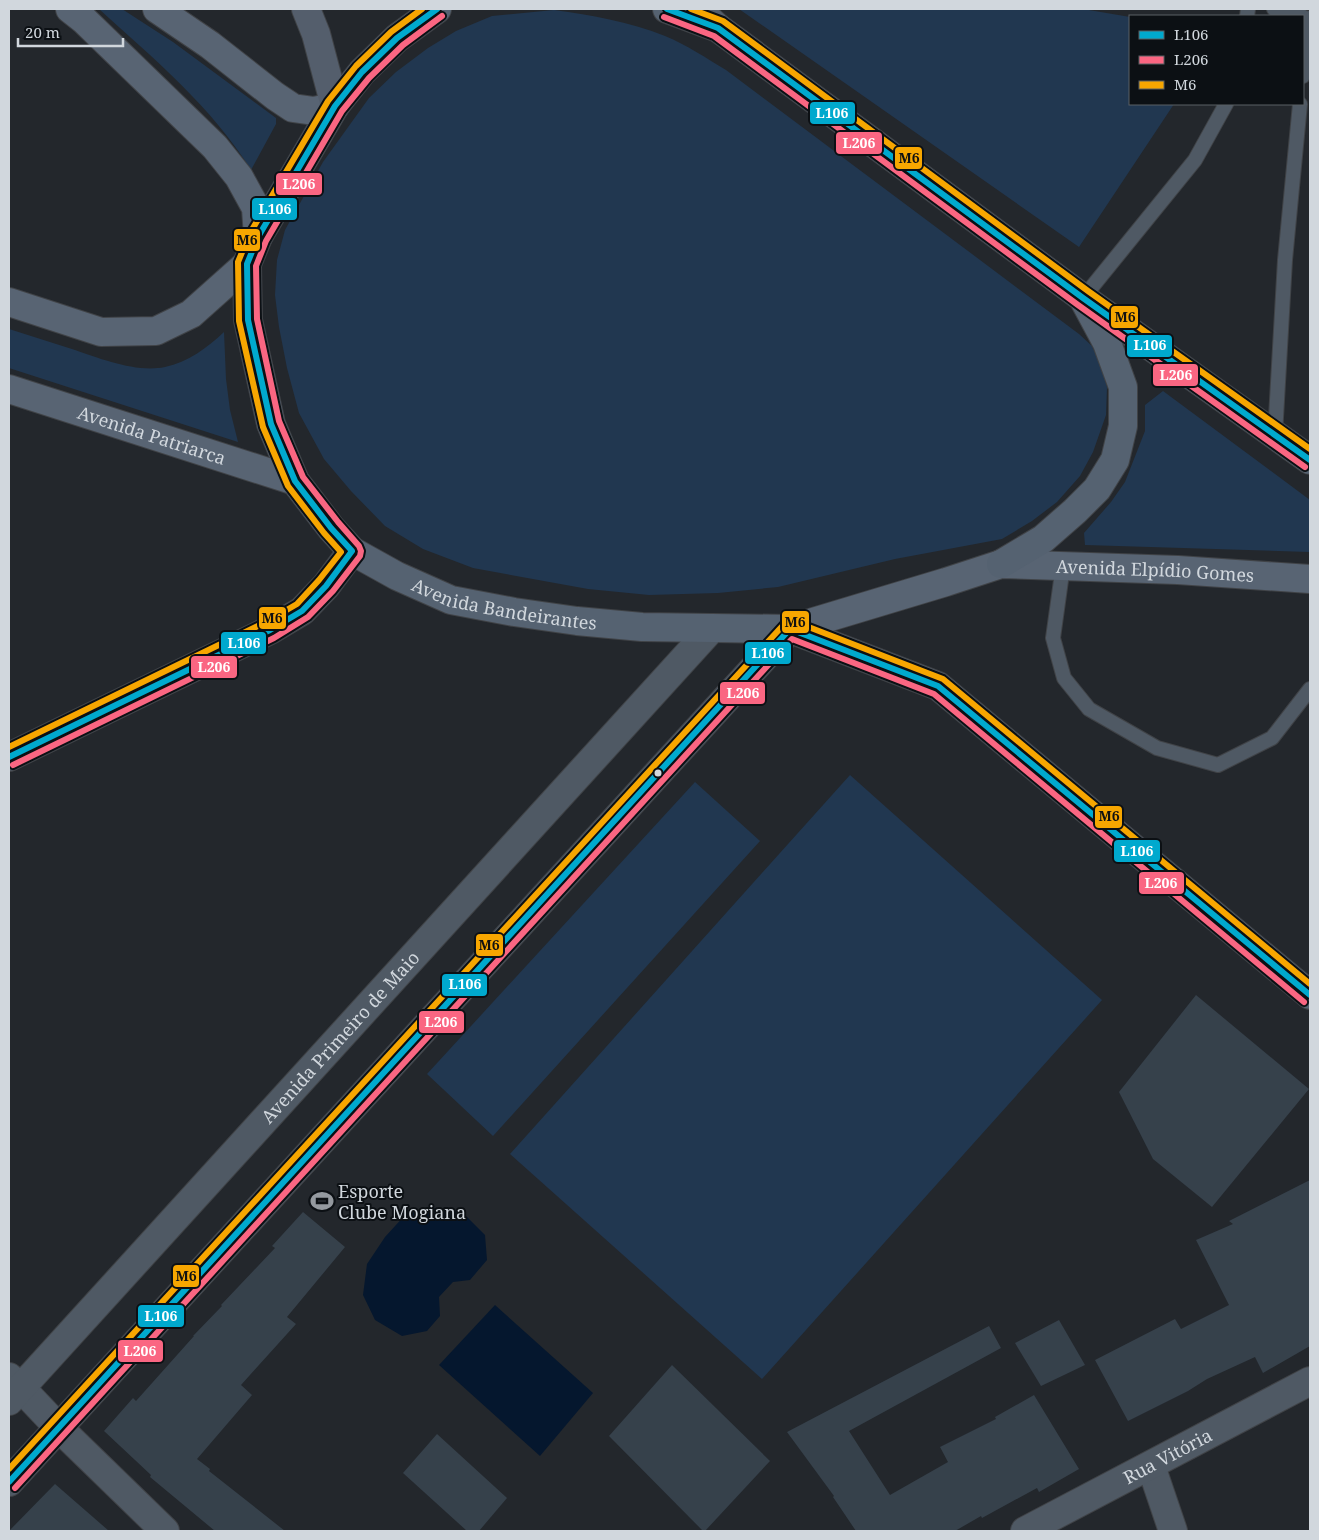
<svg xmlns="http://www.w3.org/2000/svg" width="1319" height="1540" font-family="'Noto Serif',serif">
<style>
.green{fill:#213750}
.water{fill:#05172e}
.building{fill:#36414b}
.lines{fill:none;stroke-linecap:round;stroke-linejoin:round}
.service-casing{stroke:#404347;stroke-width:16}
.minor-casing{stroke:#404347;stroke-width:30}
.tertiary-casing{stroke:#404347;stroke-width:30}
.secondary-casing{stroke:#404347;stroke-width:30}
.primary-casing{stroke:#404347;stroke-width:30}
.motorway-casing{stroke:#404347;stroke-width:30}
.service{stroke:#4f5964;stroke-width:14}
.minor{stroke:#4f5964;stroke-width:28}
.tertiary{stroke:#4f5964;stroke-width:28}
.secondary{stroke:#586473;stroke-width:28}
.primary{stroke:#556271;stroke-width:28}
.motorway{stroke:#545e6c;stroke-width:28}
.bus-1-casing{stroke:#0c1014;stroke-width:10}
.bus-2-casing{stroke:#0c1014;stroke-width:10}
.bus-3-casing{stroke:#0c1014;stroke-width:10}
.bus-1{stroke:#00a9ce;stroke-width:6}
.bus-2{stroke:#fa6682;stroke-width:6}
.bus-3{stroke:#f7a600;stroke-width:6}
.bus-dot{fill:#d1d7dd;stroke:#0c1014;stroke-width:2}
.labels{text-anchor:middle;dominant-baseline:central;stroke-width:4;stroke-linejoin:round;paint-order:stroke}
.street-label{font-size:18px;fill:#d1d7dd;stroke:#0c1014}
.poi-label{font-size:18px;fill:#d1d7dd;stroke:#0c1014;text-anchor:start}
.line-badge{stroke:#0c1014;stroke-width:2}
.badge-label{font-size:14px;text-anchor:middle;font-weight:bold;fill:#fff}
.pale-badge-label{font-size:14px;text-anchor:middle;font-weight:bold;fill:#111}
</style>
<rect width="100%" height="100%" fill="#23272c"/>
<g class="green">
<path d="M 99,9 L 122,9 L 173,42 L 276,118 L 276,124 L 251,170 C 212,107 153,58 99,9 Z"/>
<path d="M 739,9 L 1083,9 L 1130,17 L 1130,104 L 1174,104 L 1079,247 Z"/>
<path d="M 554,10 C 592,15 630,22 665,36 C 687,45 706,58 726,70 L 1079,334 L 1092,346 L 1101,366 L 1107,387 L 1106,415 L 1093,452 L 1080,476 L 1057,502 L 1032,521 L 1002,539 L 895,559 L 778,587 L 718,593 L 649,595 L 588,589 L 473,568 L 423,549 L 385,526 L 351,491 L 324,459 L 299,413 L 287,368 L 279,327 L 275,295 L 277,260 L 285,230 L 323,162 L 369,98 L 396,72 L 428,48 L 456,31 L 492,16 Z"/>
<path d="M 9,329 C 31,336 53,343 75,350 C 101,359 137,373 165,367 C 188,362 207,348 224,332 L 226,379 L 230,410 L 238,442 L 9,368 Z"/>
<path d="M 1163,391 L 1310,500 L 1310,552 L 1085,545 L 1084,533 L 1111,502 L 1125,482 L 1145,431 L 1145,405 Z"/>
<path d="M 850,775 L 1102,1000 L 762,1379 L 510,1154 Z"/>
<path d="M 695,782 L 760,841 L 493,1136 L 427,1074 Z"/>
</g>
<g class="water">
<path d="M 432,1208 L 462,1212 L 485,1235 L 487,1260 L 470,1280 L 453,1282 L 439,1297 L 440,1316 L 427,1331 L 402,1336 L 375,1320 L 363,1295 L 367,1264 L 385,1237 L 406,1214 Z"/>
<path d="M 495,1305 L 593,1393 L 540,1456 L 439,1365 Z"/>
</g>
<g class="building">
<path d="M 1196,995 L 1309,1089 L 1212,1207 L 1153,1159 L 1119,1092 Z"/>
<path d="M 1310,1180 L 1310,1346 L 1263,1373 L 1255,1357 L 1207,1379 L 1188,1391 L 1128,1421 L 1095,1360 L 1175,1319 L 1181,1329 L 1229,1305 L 1196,1240 L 1233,1224 L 1229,1221 Z"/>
<path d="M 303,1212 L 345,1247 L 287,1317 L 296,1324 L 241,1385 L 252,1395 L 197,1459 L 210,1469 L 209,1471 L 285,1531 L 215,1531 L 150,1477 L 151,1475 L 104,1431 L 133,1398 L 136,1401 L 194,1336 L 193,1336 L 222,1306 L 221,1305 L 275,1248 L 272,1246 Z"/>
<path d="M 1059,1320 L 1085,1365 L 1041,1386 L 1015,1343 Z"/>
<path d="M 989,1326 L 1001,1348 L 849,1431 L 890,1495 L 948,1462 L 940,1447 L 996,1419 L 995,1417 L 1034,1395 L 1079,1469 L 1039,1492 L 1037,1488 L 982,1518 L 981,1516 L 955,1531 L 856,1531 L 833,1497 L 834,1496 L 787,1432 Z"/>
<path d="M 672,1365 L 770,1461 L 705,1531 L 703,1531 L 609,1436 Z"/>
<path d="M 437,1434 L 507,1498 L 479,1531 L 467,1531 L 403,1473 Z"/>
<path d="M 55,1484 L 109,1531 L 9,1531 Z"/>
</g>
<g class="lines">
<defs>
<g id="service">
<path d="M 1274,9 L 1302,16"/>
<path d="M 1247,16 L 1248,9"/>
<path d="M 1303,76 L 1309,18"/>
<path d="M 1083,298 L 1195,160 L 1226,104"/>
<path d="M 1275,435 L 1285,260 L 1300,104"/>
<path d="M 1063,566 L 1053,638 L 1064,678 L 1089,709 L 1157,748 L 1218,765 L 1272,738 L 1310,689"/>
</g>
<g id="minor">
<path d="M 9,1377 L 21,1388 L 59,1428 L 165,1531"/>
<path d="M 1151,1466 L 1173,1531"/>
<path id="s1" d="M 1025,1531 L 1310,1381"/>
</g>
<g id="tertiary">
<path d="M 9,757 L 270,630 L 302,611 L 326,586 L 352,551"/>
<path id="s2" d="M 9,1401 L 712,628"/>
<path d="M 9,1482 L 790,629"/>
</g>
<g id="secondary">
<path d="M 70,9 L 84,20 L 215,147 L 239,177 L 256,208 L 258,237"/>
<path d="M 157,9 L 210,45 L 275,96 L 293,108 L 314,111 L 335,106"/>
<path d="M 9,302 L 101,332 L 156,331 L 191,314 L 247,264"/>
<path id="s3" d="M 9,389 L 295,481"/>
<path id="s4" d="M 790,629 L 946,582 L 1001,564 L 1178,570 L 1310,579"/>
</g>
<g id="primary">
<path id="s5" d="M 437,9 L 397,38 L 362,72 L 335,106 L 258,237 L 247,264 L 248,320 L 271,424 L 295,481 L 331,528 L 352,551 L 397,576 L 451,600 L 514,612 L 577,621 L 642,627 L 790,629 L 938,686 L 1310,995"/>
<path d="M 667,9 L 718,28 L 1083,298 L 1310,460"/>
<path d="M 1001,564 L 1043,539 L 1075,511 L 1097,489 L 1115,460 L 1123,426 L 1123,387 L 1107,343 L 1085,302"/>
</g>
<g id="motorway">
<path d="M 306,9 L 316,34 L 335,106"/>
<path d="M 697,9 L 718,28"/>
</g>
</defs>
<use href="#service" class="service-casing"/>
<use href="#minor" class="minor-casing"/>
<use href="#tertiary" class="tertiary-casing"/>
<use href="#secondary" class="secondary-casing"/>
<use href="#primary" class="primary-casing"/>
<use href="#motorway" class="motorway-casing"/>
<use href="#service" class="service"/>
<use href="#minor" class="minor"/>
<use href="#tertiary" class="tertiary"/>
<use href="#secondary" class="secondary"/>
<use href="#primary" class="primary"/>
<use href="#motorway" class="motorway"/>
<defs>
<g id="bus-1">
<path d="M 667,9 L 718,28 L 1083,298 L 1310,460"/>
<path d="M 9,757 L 270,630 L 302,611 L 326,586 L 352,551 L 331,528 L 295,481 L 271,424 L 248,320 L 247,264 L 258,237 L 335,106 L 362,72 L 397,38 L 437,9"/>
<path d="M 9,1482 L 790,629 L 938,686 L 1310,995"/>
</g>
<g id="bus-2">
<path d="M 664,17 L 714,36 L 1078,305 L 1305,467"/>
<path d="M 13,765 L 274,638 L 308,617 L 333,591 L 360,556 L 361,551 L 359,546 L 338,522 L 303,477 L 279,421 L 257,319 L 256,266 L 266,241 L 342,111 L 369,78 L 403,45 L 442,16"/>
<path d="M 15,1488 L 792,639 L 934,694 L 1304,1002"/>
</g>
<g id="bus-3">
<path d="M 691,9 L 723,21 L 1088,291 L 1310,449"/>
<path d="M 9,747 L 266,622 L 297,604 L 319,580 L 341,552 L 324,533 L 288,486 L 263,427 L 239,321 L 238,262 L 250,233 L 328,101 L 356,66 L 391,32 L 422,9"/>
<path d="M 9,1469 L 787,621 L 793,621 L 943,679 L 1310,984"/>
</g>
</defs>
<use href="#bus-1" class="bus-1-casing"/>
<use href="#bus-2" class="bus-2-casing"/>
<use href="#bus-3" class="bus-3-casing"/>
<use href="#bus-1" class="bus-1"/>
<use href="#bus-2" class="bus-2"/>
<use href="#bus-3" class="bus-3"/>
</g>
<defs>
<symbol id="stadium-bare" viewBox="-9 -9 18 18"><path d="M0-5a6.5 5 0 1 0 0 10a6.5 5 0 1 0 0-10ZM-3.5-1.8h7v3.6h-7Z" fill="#94999f" stroke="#0c1014" stroke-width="2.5" paint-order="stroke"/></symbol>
</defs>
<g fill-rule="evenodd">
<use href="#stadium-bare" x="306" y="1185" width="32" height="32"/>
</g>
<circle class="bus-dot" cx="658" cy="773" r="4.5"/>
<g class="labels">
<g class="street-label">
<text stroke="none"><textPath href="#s3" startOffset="150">Avenida Patriarca</textPath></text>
<text stroke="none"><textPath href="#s4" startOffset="375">Avenida Elpídio Gomes</textPath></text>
<text stroke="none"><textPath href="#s5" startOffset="801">Avenida Bandeirantes</textPath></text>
<text stroke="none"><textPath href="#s2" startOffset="492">Avenida Primeiro de Maio</textPath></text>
<text stroke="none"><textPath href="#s1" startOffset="161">Rua Vitória</textPath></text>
</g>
<g class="poi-label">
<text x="338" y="1191">Esporte<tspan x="338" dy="21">Clube Mogiana</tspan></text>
</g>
</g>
<g class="line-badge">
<rect x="809" y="101" width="47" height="24" rx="5" fill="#00a9ce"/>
<rect x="835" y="131" width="48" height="24" rx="5" fill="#fa6682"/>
<rect x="894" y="146" width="29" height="24" rx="5" fill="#f7a600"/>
<rect x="275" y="172" width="48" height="24" rx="5" fill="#fa6682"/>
<rect x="251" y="197" width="47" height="24" rx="5" fill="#00a9ce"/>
<rect x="233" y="228" width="28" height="24" rx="5" fill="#f7a600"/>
<rect x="1110" y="305" width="29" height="24" rx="5" fill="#f7a600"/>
<rect x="1126" y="334" width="47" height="24" rx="5" fill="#00a9ce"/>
<rect x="1152" y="363" width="47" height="24" rx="5" fill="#fa6682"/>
<rect x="258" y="606" width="29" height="24" rx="5" fill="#f7a600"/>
<rect x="781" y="610" width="29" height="24" rx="5" fill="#f7a600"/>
<rect x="220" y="631" width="47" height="24" rx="5" fill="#00a9ce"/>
<rect x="744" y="641" width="48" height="24" rx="5" fill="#00a9ce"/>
<rect x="190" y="655" width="48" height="24" rx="5" fill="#fa6682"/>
<rect x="719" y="681" width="47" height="24" rx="5" fill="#fa6682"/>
<rect x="1094" y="805" width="29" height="24" rx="5" fill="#f7a600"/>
<rect x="1113" y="839" width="48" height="24" rx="5" fill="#00a9ce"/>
<rect x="1138" y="871" width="47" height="24" rx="5" fill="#fa6682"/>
<rect x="475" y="933" width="29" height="24" rx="5" fill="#f7a600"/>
<rect x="441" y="973" width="47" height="24" rx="5" fill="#00a9ce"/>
<rect x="418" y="1010" width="47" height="24" rx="5" fill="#fa6682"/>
<rect x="172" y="1264" width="28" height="24" rx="5" fill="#f7a600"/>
<rect x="137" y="1304" width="48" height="24" rx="5" fill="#00a9ce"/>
<rect x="117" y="1339" width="47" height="24" rx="5" fill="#fa6682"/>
</g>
<g class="badge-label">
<text x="832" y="118">L106</text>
<text x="859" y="148">L206</text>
<text x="299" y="189">L206</text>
<text x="275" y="214">L106</text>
<text x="1150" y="350">L106</text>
<text x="1176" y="380">L206</text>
<text x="244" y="648">L106</text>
<text x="768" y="658">L106</text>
<text x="214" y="672">L206</text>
<text x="743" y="698">L206</text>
<text x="1137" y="856">L106</text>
<text x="1161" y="888">L206</text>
<text x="465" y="989">L106</text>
<text x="441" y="1027">L206</text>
<text x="161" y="1321">L106</text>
<text x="140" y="1356">L206</text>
</g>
<g class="pale-badge-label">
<text x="909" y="163">M6</text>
<text x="247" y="245">M6</text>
<text x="1125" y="322">M6</text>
<text x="272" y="623">M6</text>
<text x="795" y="627">M6</text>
<text x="1109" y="821">M6</text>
<text x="489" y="950">M6</text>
<text x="186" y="1281">M6</text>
</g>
<rect width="1319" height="1540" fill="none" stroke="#d1d7dd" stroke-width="20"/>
<rect x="1129" y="15" width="175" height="90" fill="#0c1014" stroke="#5b6064"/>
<rect x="1139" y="31" width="25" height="8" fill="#00a9ce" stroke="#5b6064"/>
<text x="1174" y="40" font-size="15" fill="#d1d7dd">L106</text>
<rect x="1139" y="56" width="25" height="8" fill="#fa6682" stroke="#5b6064"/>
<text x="1174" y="65" font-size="15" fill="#d1d7dd">L206</text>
<rect x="1139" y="81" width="25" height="8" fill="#f7a600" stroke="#5b6064"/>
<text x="1174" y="90" font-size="15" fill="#d1d7dd">M6</text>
<path d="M18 38v8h105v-8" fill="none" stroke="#d1d7dd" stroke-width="2.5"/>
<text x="25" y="38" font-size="15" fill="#d1d7dd" stroke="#0c1014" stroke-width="4" paint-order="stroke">20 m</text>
</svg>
